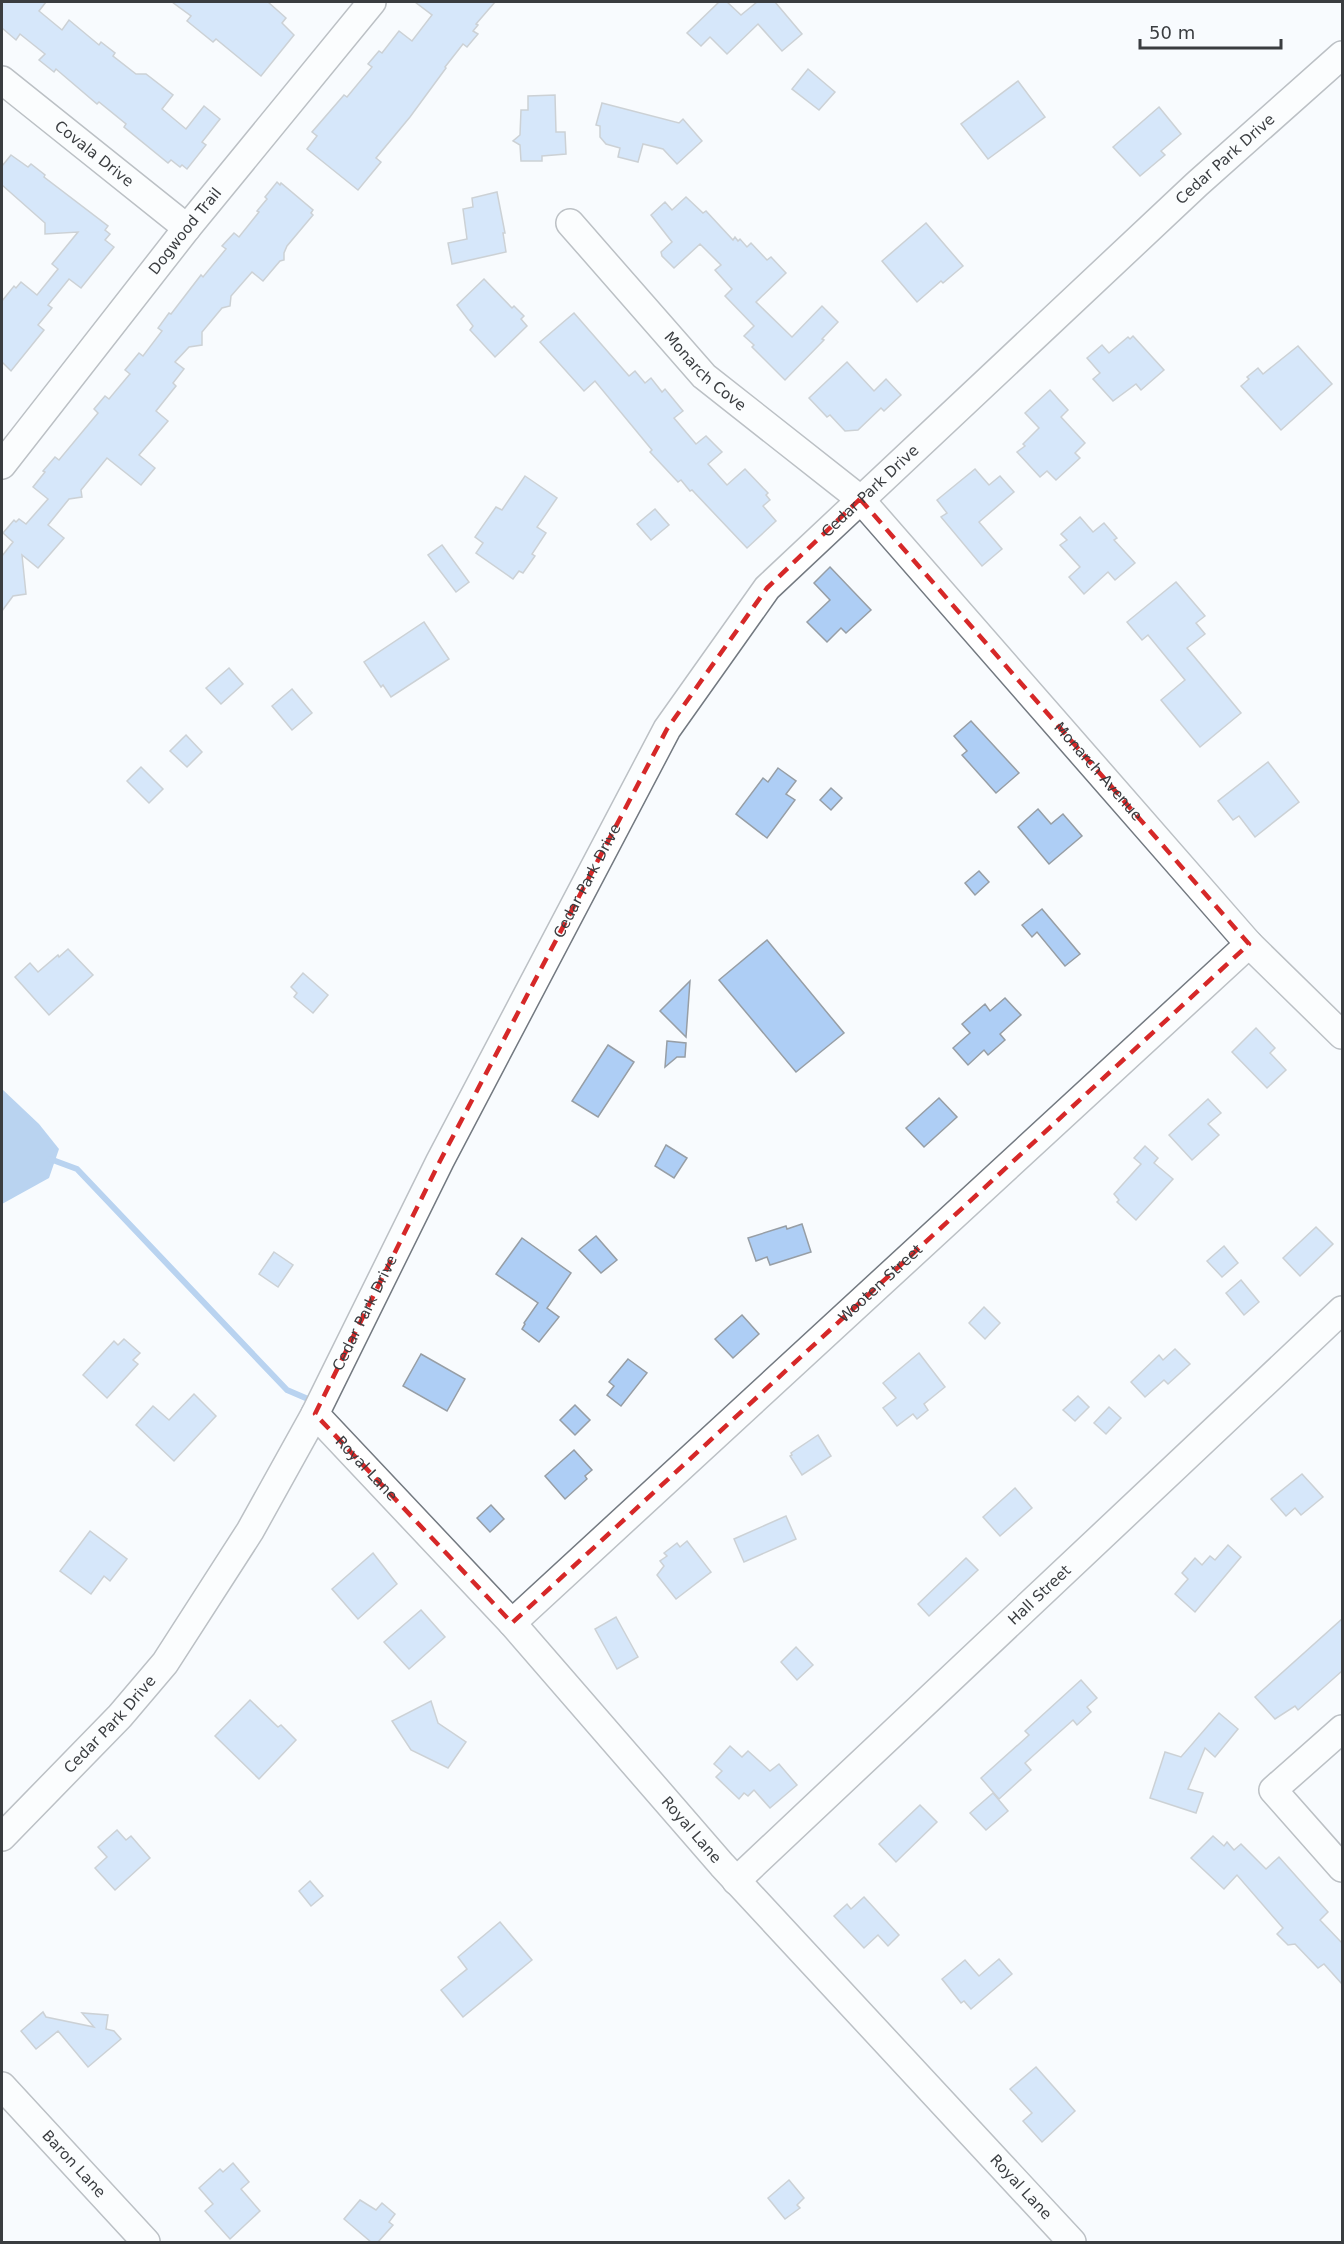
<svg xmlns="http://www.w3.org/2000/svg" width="1344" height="2244" font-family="'DejaVu Sans',sans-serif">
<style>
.water{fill:#6da2e1}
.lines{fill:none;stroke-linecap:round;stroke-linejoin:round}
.stream{stroke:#6da2e1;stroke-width:6}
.building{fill:#aecef5;stroke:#979ea5;stroke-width:1.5}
.minor-casing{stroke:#737980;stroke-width:30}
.minor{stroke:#fff;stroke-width:27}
.marked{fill:none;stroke:#d62828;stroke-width:4.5;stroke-dasharray:12 8;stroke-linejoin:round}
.labels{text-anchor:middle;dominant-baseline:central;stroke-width:5;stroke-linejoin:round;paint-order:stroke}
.street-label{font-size:15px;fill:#3a3d40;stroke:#f8fbfe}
</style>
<rect width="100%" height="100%" fill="#f8fbfe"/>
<path class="water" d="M 2,1089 L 39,1124 L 59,1149 L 49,1178 L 2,1204 Z"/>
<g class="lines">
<path class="stream" d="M 50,1159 L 77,1169 L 287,1390 L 308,1399"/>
</g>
<g class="building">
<path d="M 2,2 L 46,2 L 39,11 L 62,30 L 69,20 L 99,45 L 101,42 L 115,53 L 113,56 L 136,74 L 146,74 L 173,95 L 162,109 L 186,129 L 204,106 L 220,119 L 202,142 L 206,145 L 187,169 L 182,165 L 180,167 L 171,160 L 168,163 L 124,127 L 126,124 L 99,102 L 97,104 L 56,69 L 54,72 L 39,60 L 45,54 L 20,34 L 16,40 L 2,28 Z"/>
<path d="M 172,2 L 268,2 L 286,18 L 282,23 L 294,35 L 261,76 L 216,39 L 213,42 L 187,21 L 191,16 Z"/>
<path d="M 415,2 L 495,2 L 476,24 L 478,25 L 473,31 L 478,34 L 467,47 L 463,44 L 445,67 L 446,68 L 410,117 L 376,158 L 381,162 L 358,190 L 307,149 L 317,136 L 312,132 L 344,95 L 347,97 L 372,67 L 368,64 L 379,51 L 382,53 L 399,31 L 412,41 L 432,15 Z"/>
<path d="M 719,2 L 727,2 L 741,15 L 757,2 L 775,2 L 802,34 L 782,51 L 758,24 L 727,54 L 710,37 L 701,46 L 687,33 Z"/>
<path d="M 808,69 L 835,92 L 819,110 L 792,89 Z"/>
<path d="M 1018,81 L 1045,117 L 988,159 L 961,124 Z"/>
<path d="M 555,95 L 556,132 L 565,132 L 566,154 L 542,156 L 542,161 L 521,161 L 520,145 L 513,141 L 520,135 L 521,110 L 528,110 L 528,96 Z"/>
<path d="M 602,103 L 679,123 L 683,119 L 702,141 L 677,164 L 663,149 L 643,144 L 638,162 L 618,157 L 620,148 L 606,144 L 600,137 L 600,126 L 596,125 Z"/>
<path d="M 1159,107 L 1181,134 L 1161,151 L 1165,155 L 1140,176 L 1113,147 Z"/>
<path d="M 11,155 L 28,167 L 31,164 L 45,175 L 44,177 L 108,226 L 105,230 L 110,234 L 105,240 L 114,247 L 81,288 L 69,279 L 48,305 L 52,308 L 38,325 L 44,330 L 11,371 L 2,362 L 2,301 L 14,286 L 16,288 L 21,282 L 37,295 L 58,269 L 52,264 L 78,232 L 45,234 L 45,223 L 2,185 L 2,166 Z"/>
<path d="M 277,182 L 280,185 L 281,183 L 313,210 L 311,213 L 313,215 L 287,246 L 284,253 L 284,260 L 280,261 L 263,281 L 252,272 L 231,296 L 230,306 L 222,308 L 202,332 L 202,345 L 189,347 L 175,362 L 184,369 L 173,383 L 176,386 L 156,411 L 168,421 L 139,455 L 155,468 L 141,485 L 107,458 L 81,490 L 82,497 L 69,499 L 48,525 L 64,538 L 38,568 L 22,555 L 26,594 L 13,596 L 2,611 L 2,556 L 13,542 L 3,533 L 14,520 L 16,522 L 19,519 L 26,524 L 48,499 L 33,487 L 45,472 L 43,471 L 55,457 L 59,460 L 98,413 L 94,409 L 105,396 L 109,399 L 129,375 L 130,374 L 125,370 L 139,353 L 143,356 L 162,331 L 158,328 L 169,313 L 171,314 L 201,275 L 203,277 L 226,249 L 222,246 L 234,233 L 239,237 L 259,212 L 257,211 L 267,199 L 265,197 Z"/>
<path d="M 497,192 L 505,233 L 503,233 L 506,252 L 452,264 L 448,243 L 467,239 L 463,209 L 473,207 L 472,198 Z"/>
<path d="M 686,197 L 703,213 L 706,211 L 733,240 L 735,237 L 738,241 L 740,239 L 747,247 L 751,243 L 767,260 L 771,257 L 786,273 L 756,302 L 792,337 L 822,306 L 838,322 L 822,339 L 824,340 L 785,380 L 752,347 L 754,345 L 744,336 L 754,326 L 725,296 L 732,289 L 715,270 L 721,265 L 700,244 L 674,268 L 662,256 L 661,252 L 672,242 L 651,215 L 665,202 L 672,210 Z"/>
<path d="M 926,223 L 963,266 L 943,283 L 941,281 L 917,302 L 882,261 Z"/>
<path d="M 484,279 L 512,308 L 514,306 L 524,316 L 521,319 L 527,326 L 495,357 L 470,330 L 473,326 L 457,305 Z"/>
<path d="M 574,313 L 629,376 L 635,371 L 645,383 L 651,378 L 662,392 L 665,389 L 683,411 L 674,418 L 696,444 L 706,436 L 722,452 L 708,464 L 727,485 L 745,469 L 768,493 L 766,495 L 770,500 L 763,506 L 776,521 L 747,548 L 692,490 L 690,491 L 681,480 L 678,482 L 650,452 L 652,450 L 595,381 L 584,391 L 540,342 Z"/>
<path d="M 1133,336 L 1164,370 L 1141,390 L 1136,384 L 1113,401 L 1093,379 L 1100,373 L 1087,358 L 1102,345 L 1109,353 L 1128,337 L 1130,339 Z"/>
<path d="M 1298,346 L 1332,384 L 1281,430 L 1241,386 L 1249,379 L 1247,377 L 1258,368 L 1263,374 Z"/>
<path d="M 847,362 L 874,391 L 886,379 L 901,395 L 884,411 L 881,408 L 858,430 L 845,431 L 830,415 L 827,417 L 809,398 Z"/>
<path d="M 1050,390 L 1068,410 L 1061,417 L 1085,443 L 1075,453 L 1080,458 L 1056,480 L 1047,471 L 1040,477 L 1017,452 L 1025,446 L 1023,444 L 1039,428 L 1025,413 Z"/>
<path d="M 975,469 L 989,485 L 1000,476 L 1014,492 L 979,522 L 1002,549 L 982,566 L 941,517 L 947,513 L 937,500 Z"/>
<path d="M 525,476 L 557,498 L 537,527 L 546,533 L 532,554 L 535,556 L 523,573 L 519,571 L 513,579 L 476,553 L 483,543 L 475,537 L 496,507 L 502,510 Z"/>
<path d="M 655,509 L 669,525 L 651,540 L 637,524 Z"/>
<path d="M 1080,517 L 1093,532 L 1104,523 L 1117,538 L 1114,540 L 1135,563 L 1115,580 L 1108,572 L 1084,594 L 1069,577 L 1080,567 L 1060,545 L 1067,540 L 1061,534 Z"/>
<path d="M 442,545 L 469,582 L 456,592 L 428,555 Z"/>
<path d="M 830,567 L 871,610 L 846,633 L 841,628 L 827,642 L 807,622 L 830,600 L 814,583 Z"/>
<path d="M 1176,582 L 1205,616 L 1196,623 L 1205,634 L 1187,648 L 1241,713 L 1200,747 L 1161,700 L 1185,680 L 1148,635 L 1142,640 L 1127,622 Z"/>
<path d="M 424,622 L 449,659 L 391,697 L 383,685 L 381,687 L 364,662 Z"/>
<path d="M 229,668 L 243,684 L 221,704 L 206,688 Z"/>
<path d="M 292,689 L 312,713 L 292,730 L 272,706 Z"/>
<path d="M 971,721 L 1019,773 L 996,793 L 962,755 L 967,751 L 954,736 Z"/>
<path d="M 186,735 L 202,752 L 187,767 L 170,751 Z"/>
<path d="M 1268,762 L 1299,802 L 1255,837 L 1239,816 L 1233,820 L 1218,801 Z"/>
<path d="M 141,767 L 163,789 L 149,803 L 127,781 Z"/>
<path d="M 778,768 L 796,781 L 786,794 L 795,800 L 767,838 L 736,814 L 763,778 L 768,782 Z"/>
<path d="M 831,788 L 842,798 L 831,810 L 820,800 Z"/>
<path d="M 1038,809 L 1051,824 L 1063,814 L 1082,836 L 1049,864 L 1018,827 Z"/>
<path d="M 979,871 L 989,882 L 975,895 L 965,883 Z"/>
<path d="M 1042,909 L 1080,954 L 1065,966 L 1037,932 L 1032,937 L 1022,925 Z"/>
<path d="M 767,940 L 844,1033 L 796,1072 L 719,980 Z"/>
<path d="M 68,949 L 93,975 L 49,1015 L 15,977 L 30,963 L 38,972 L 58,955 L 59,957 Z"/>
<path d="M 303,973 L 328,995 L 313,1013 L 294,997 L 297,993 L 291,987 Z"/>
<path d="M 690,981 L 686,1037 L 660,1011 Z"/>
<path d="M 1005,998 L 1021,1015 L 1000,1034 L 1005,1040 L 988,1055 L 984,1050 L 968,1065 L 953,1048 L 970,1033 L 962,1024 L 985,1004 L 990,1011 Z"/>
<path d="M 1256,1028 L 1275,1048 L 1270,1053 L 1286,1070 L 1267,1088 L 1232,1052 Z"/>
<path d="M 667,1041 L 686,1043 L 685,1057 L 677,1057 L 665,1067 Z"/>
<path d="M 608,1045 L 634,1062 L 598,1117 L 572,1101 Z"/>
<path d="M 939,1098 L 957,1117 L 924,1147 L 906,1128 Z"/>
<path d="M 1208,1099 L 1221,1113 L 1208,1124 L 1219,1135 L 1192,1160 L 1169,1135 Z"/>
<path d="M 666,1145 L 687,1158 L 674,1178 L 655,1166 Z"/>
<path d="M 1145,1146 L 1158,1158 L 1154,1163 L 1173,1179 L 1136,1220 L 1117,1202 L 1119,1200 L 1114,1194 L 1141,1164 L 1134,1158 Z"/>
<path d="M 802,1224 L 811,1252 L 770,1265 L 767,1257 L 756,1261 L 748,1238 L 786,1226 L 787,1229 Z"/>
<path d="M 1316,1227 L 1333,1244 L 1300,1276 L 1283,1258 Z"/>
<path d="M 596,1236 L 617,1260 L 601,1273 L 579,1250 Z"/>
<path d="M 522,1238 L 571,1273 L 547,1308 L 559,1317 L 539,1342 L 522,1329 L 525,1324 L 524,1323 L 538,1303 L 496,1274 Z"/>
<path d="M 1224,1246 L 1238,1263 L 1222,1277 L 1207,1261 Z"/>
<path d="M 274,1252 L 293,1265 L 278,1287 L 259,1274 Z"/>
<path d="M 1241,1280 L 1259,1302 L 1244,1315 L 1226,1293 Z"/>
<path d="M 984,1307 L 1000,1323 L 985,1339 L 969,1323 Z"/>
<path d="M 742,1315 L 759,1334 L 733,1358 L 715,1339 Z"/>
<path d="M 124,1339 L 140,1353 L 133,1360 L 138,1364 L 107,1398 L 83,1375 L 114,1341 L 118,1345 Z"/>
<path d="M 1175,1349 L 1190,1364 L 1168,1384 L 1164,1380 L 1145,1397 L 1131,1382 L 1159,1355 L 1163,1360 Z"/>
<path d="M 919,1353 L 945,1387 L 924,1404 L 928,1410 L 917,1419 L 913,1414 L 897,1426 L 883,1408 L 896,1398 L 883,1383 Z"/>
<path d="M 421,1354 L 465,1379 L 447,1411 L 403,1386 Z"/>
<path d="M 628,1359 L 647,1373 L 621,1406 L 607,1395 L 614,1386 L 609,1382 Z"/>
<path d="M 194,1394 L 216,1416 L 174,1461 L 136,1425 L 153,1406 L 169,1420 Z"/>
<path d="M 1078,1396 L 1089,1407 L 1075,1421 L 1063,1410 Z"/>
<path d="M 575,1405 L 590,1420 L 575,1435 L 560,1420 Z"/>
<path d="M 1109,1407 L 1121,1418 L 1106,1434 L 1094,1423 Z"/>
<path d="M 818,1435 L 831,1456 L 802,1475 L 790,1456 L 792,1455 L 791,1453 Z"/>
<path d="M 574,1450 L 592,1470 L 585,1476 L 587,1479 L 565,1499 L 545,1476 Z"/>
<path d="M 1302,1474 L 1323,1497 L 1301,1515 L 1295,1508 L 1286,1516 L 1271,1499 Z"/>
<path d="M 1015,1488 L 1032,1508 L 1000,1536 L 983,1517 Z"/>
<path d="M 491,1505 L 504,1519 L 490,1532 L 477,1518 Z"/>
<path d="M 786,1516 L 796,1539 L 744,1562 L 734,1539 Z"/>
<path d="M 90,1531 L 127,1559 L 110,1581 L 104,1576 L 91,1594 L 60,1571 Z"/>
<path d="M 687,1541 L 711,1572 L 676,1599 L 657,1575 L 664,1566 L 660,1561 L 667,1556 L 664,1553 L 677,1543 L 680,1547 Z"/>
<path d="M 1228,1545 L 1241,1557 L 1195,1612 L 1175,1594 L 1188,1579 L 1182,1573 L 1195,1558 L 1202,1565 L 1210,1556 L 1215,1560 Z"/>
<path d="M 373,1553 L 397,1584 L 358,1619 L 332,1589 Z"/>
<path d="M 966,1558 L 978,1570 L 929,1616 L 918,1604 Z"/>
<path d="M 421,1610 L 445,1637 L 409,1669 L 384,1642 Z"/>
<path d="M 616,1617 L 638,1657 L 617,1669 L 595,1629 Z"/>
<path d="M 1342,1619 L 1342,1671 L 1298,1710 L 1295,1706 L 1275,1719 L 1255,1697 Z"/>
<path d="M 796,1647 L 813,1665 L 797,1680 L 781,1662 Z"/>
<path d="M 1081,1680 L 1097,1698 L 1087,1707 L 1091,1712 L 1077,1725 L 1073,1720 L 1025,1763 L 1031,1770 L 999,1799 L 981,1778 L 1029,1735 L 1025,1731 Z"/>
<path d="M 250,1700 L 278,1727 L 281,1725 L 296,1740 L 259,1779 L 215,1736 Z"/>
<path d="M 431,1701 L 438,1723 L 466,1742 L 448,1768 L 411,1750 L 392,1721 Z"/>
<path d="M 1219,1713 L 1238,1729 L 1215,1757 L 1205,1748 L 1188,1789 L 1203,1793 L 1196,1813 L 1150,1798 L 1165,1752 L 1181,1757 Z"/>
<path d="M 730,1746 L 742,1757 L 748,1751 L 770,1771 L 779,1764 L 797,1785 L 770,1808 L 754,1790 L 748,1796 L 744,1793 L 739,1799 L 716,1777 L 722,1771 L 714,1764 Z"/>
<path d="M 993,1793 L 1008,1811 L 986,1830 L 970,1813 Z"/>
<path d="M 920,1805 L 937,1822 L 896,1862 L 879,1844 Z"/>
<path d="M 117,1830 L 126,1840 L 131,1836 L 150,1858 L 115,1890 L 95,1868 L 107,1857 L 98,1847 Z"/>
<path d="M 1213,1836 L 1224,1846 L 1227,1842 L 1234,1850 L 1241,1844 L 1266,1869 L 1279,1857 L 1328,1912 L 1320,1920 L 1342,1943 L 1342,1984 L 1324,1964 L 1318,1968 L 1295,1944 L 1288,1945 L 1277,1934 L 1283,1928 L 1237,1875 L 1224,1889 L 1191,1858 Z"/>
<path d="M 310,1881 L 323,1896 L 311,1906 L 299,1891 Z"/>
<path d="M 864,1897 L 899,1935 L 888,1946 L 878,1935 L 864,1948 L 834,1916 L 847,1904 L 851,1909 Z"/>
<path d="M 500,1922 L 532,1960 L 463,2017 L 441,1990 L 467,1969 L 458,1957 Z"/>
<path d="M 999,1959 L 1012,1974 L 971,2009 L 964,2001 L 961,2003 L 942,1979 L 965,1960 L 979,1976 Z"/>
<path d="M 43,2012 L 46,2017 L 94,2027 L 82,2013 L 108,2015 L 106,2029 L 114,2031 L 121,2039 L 88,2067 L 58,2031 L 36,2049 L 21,2031 Z"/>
<path d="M 1036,2067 L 1075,2111 L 1042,2142 L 1023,2121 L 1032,2113 L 1010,2089 Z"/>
<path d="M 233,2163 L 249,2182 L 241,2189 L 260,2211 L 230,2239 L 205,2211 L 213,2204 L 199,2188 L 220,2169 L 223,2172 Z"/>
<path d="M 789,2180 L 804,2198 L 797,2205 L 800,2208 L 785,2219 L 768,2198 Z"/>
<path d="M 360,2200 L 376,2210 L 382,2203 L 395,2214 L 389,2222 L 393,2225 L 378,2242 L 371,2242 L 344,2219 Z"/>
</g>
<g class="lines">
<defs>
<g id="minor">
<path id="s1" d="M 2,80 L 187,228"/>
<path id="s2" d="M 570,223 L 704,376 L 860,499 L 1249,944 L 1342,1035"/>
<path id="s3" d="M 2,465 L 187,228 L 372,2"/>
<path id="s4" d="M 315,1414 L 512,1623 L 722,1865 L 1072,2242"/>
<path id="s5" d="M 512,1623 L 1249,944"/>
<path d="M 1342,1729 L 1273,1790 L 1342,1868"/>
<path id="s6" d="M 2,1837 L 120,1716 L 165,1663 L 250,1531 L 315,1414 L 440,1161 L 667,729 L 767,588 L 1197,184 L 1342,55"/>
<path id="s7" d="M 736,1881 L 1342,1310"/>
<path id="s8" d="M 2,2086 L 146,2242"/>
</g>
</defs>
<use href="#minor" class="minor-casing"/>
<use href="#minor" class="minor"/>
</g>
<path d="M0 0H1344V2244H0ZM 860,499 L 1249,944 L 512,1623 L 315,1414 L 440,1161 L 667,729 L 767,588 Z" fill="#f8fbfe" fill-opacity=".55" fill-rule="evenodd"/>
<path class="marked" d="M 860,499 L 1249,944 L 512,1623 L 315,1414 L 440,1161 L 667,729 L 767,588 Z"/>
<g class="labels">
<g class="street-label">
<text stroke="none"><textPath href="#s1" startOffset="118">Covala Drive</textPath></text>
<text stroke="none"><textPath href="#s6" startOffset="2100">Cedar Park Drive</textPath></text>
<text stroke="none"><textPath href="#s3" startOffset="297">Dogwood Trail</textPath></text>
<text stroke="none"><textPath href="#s2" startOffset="201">Monarch Cove</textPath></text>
<text stroke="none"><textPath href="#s6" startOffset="1614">Cedar Park Drive</textPath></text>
<text stroke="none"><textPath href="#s2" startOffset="764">Monarch Avenue</textPath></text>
<text stroke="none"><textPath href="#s6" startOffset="1128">Cedar Park Drive</textPath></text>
<text stroke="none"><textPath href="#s5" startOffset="501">Wooten Street</textPath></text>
<text stroke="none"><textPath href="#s6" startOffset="642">Cedar Park Drive</textPath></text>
<text stroke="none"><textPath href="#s4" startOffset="75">Royal Lane</textPath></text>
<text stroke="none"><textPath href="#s7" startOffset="417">Hall Street</textPath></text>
<text stroke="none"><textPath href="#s6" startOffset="156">Cedar Park Drive</textPath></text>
<text stroke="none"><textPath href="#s4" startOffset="561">Royal Lane</textPath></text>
<text stroke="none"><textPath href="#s8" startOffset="106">Baron Lane</textPath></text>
<text stroke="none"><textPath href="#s4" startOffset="1047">Royal Lane</textPath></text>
</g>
</g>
<rect width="1344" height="2244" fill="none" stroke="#3a3d40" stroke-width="6"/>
<path d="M1140 39v9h141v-9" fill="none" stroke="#3a3d40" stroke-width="3"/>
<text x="1149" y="39" font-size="18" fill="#3a3d40" stroke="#f8fbfe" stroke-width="4.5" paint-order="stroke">50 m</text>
</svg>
